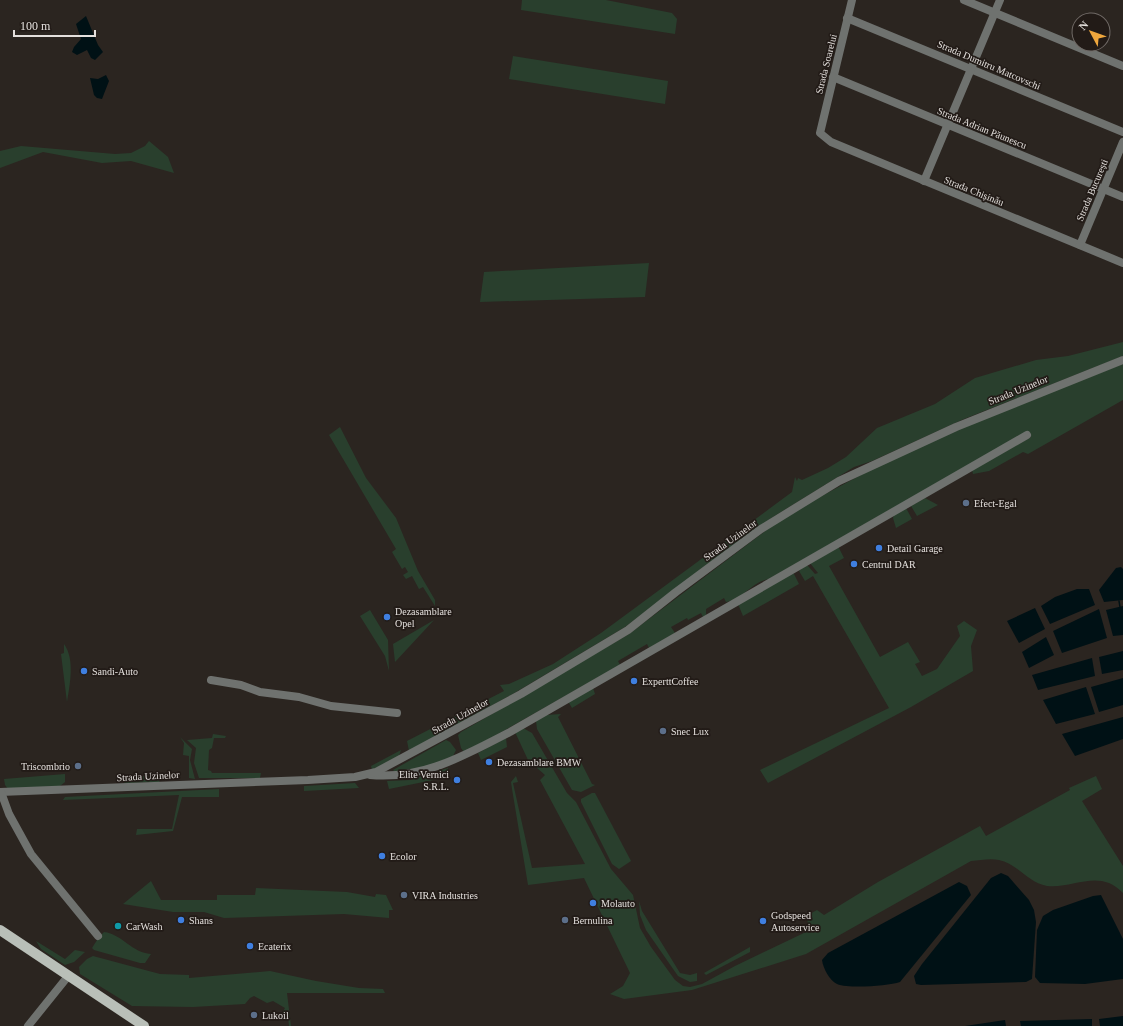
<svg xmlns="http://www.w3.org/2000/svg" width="1123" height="1026" font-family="'Times New Roman',serif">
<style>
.green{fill:#293f2d}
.water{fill:#001115}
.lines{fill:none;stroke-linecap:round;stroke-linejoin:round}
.stream{stroke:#001115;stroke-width:1.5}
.minor{stroke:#6f726f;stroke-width:8}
.major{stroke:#b9bfb8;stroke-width:10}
.service-dot{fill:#5c6f8a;stroke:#221b17;stroke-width:1.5}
.shop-dot{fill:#3f7fe0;stroke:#221b17;stroke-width:1.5}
.culture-dot{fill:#0f9aa8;stroke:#221b17;stroke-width:1.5}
.labels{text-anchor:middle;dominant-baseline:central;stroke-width:3.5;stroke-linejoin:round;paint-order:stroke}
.street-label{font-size:10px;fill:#e4e0dd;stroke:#221b17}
.poi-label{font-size:10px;fill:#e4e0dd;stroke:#221b17;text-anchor:start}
</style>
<rect width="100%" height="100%" fill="#2b2520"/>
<g class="green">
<path d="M 522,0 L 606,0 L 672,13 L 677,19 L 675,34 L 521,10 Z"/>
<path d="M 513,56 L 668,81 L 665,104 L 509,79 Z"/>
<path d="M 149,141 L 168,157 L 174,173 L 131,161 L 102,163 L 43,152 L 0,168 L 0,151 L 21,146 L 115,154 L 131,153 L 145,146 Z"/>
<path d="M 649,263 L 645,297 L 480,302 L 484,272 Z"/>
<path d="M 1123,342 L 1123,356 L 964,419 L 872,461 L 854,467 L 773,517 L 625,627 L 511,695 L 409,751 L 407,741 L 504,691 L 500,685 L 509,684 L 553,664 L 601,633 L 792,492 L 795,477 L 797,481 L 798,478 L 802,480 L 828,468 L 846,457 L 877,428 L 935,404 L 975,378 L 1036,360 L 1068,356 Z"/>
<path d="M 1123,364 L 1123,400 L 1028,454 L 1023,452 L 989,471 L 973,474 L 972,470 L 1031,437 L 1028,431 L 769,579 C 751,582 743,600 726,602 L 724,598 L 706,609 L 706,615 L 703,617 L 701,613 L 688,620 L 687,618 L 671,627 L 675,633 L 649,648 L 647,644 L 618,661 L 620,665 L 468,751 L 464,752 L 461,748 L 458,735 L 461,732 L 629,634 L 772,526 L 805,505 L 872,469 L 982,419 Z"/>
<path d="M 340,427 L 366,478 L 396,518 L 418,571 L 435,600 L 435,606 L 423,587 L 419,589 L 412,576 L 406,579 L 403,575 L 408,572 L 405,567 L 402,569 L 392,552 L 396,549 L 329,435 Z"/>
<path d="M 925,498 L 938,505 L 917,516 L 911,506 Z"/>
<path d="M 906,508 L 912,519 L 896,528 L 893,518 L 894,515 Z"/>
<path d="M 838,546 L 844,558 L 829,566 L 880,657 L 908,642 L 920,662 L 915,664 L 922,676 L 937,669 L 960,636 L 957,626 L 964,621 L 977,630 L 971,646 L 973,671 L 911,707 L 768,783 L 760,770 L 889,708 L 813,576 L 805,581 L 799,571 L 805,565 L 808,566 L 815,574 L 818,573 L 810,563 Z"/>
<path d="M 792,573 L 794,574 L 799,584 L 743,616 L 738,604 Z"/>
<path d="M 370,610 L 388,640 L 389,671 L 385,656 L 360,616 Z"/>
<path d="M 434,620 L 395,662 L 393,644 Z"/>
<path d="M 64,644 C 75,659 70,684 67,702 L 61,654 L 64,653 Z"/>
<path d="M 593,688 L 595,694 L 572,708 L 569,703 L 570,700 Z"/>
<path d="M 561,714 L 558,717 L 590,780 L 592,784 L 595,785 L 581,792 L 572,790 L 537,729 L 536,721 L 546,715 Z"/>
<path d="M 523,728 L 532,733 L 567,793 L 576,802 L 611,869 L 633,895 L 640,928 L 651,947 L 675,980 L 683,986 L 690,987 L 702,984 L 735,966 L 806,932 L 809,927 L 806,916 L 817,910 L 824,915 L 878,882 L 980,826 L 986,836 L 1070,790 L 1069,788 L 1096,776 L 1102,789 L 1082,801 L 1123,866 L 1123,893 C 1099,868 1074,889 1047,886 C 1028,883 1018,864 999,860 C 991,858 980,860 971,861 L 806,954 L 692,990 L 624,999 L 610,994 L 623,986 L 630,973 L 584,878 L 528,885 L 512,789 L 511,782 L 516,776 L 518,782 L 513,783 L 532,868 L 585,864 L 540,780 L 545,775 L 528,760 L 515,732 Z"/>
<path d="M 213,734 L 226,736 L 225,738 L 214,738 L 212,748 L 209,750 L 208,770 L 211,771 L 212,773 L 261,773 L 260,778 L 199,778 L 194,763 L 196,748 L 187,740 L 212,738 Z"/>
<path d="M 180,737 L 192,749 L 190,760 L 195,779 L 189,778 L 189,756 L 183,755 L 184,743 Z"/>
<path d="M 506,738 L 507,747 L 481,760 L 478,753 Z"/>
<path d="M 446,740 L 450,742 L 456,750 L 453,756 C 436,764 414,772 395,772 L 393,770 Z"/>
<path d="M 401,750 L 399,756 L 372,770 L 371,766 Z"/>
<path d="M 448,768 L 448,777 L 389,789 L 387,781 L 410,780 Z"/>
<path d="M 65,774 L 65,782 L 60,786 L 8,789 L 5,785 L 4,779 Z"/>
<path d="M 146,776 L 162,777 L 159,782 L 124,783 L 126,777 Z"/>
<path d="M 355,783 L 359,788 L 304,791 L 304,786 Z"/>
<path d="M 219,789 L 219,797 L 182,797 L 173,831 L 136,835 L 137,829 L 172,829 L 179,795 L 63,800 L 65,797 Z"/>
<path d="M 592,793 L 595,793 L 631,861 L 619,869 L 612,864 L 581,802 L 581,799 Z"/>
<path d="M 151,881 L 161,900 L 217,900 L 217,895 L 255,895 L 256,888 L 347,892 L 375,897 L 376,894 L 386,895 L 393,910 L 389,910 L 389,918 L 344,914 L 224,918 L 204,912 L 173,912 L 123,904 Z"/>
<path d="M 639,901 L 642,911 L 680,973 L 690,975 L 697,973 L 697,981 L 690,982 L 678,976 L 646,930 L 640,915 Z"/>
<path d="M 104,932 C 122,934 132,953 151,954 L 145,963 L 140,963 L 94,950 L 92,948 L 99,937 Z"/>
<path d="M 36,941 L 65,959 L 75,950 L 85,952 L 74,962 L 65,965 L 41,949 Z"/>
<path d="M 750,947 L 750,952 L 706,975 L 704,973 Z"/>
<path d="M 93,956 L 160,974 L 189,975 L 189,978 L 270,971 L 316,981 L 359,988 L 383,989 L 385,993 L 287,993 L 291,1026 L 289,1026 L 288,1017 L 282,1013 L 285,1008 L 273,1001 L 267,1003 L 254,996 L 250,998 L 245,1004 L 193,1007 L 132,1006 L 80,974 L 79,967 L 87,959 Z"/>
</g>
<g class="water">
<path d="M 86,16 L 98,45 L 103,52 L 95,60 L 91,58 L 87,50 L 77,55 L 72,52 L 74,47 L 81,39 L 76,24 Z"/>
<path d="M 106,75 L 109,81 L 102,99 L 97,98 L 94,95 L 90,78 L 98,79 Z"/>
<path d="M 1121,567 L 1123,569 L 1123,600 L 1104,602 L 1099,590 L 1116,568 Z"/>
<path d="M 1077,589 L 1089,589 L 1095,605 L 1050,624 L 1041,606 L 1055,597 Z"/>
<path d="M 1123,606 L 1123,635 L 1113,636 L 1106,610 Z"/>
<path d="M 1035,608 L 1045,629 L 1019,643 L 1007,621 Z"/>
<path d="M 1099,609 L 1107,638 L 1062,653 L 1053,631 Z"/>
<path d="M 1046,637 L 1054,655 L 1029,668 L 1022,652 Z"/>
<path d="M 1123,651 L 1123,670 L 1102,674 L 1099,657 Z"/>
<path d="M 1092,658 L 1095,676 L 1038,690 L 1032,675 Z"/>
<path d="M 1123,678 L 1123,705 L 1099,712 L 1091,687 Z"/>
<path d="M 1086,687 L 1095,714 L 1056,724 L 1043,700 Z"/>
<path d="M 1123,717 L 1123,739 L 1075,756 L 1062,734 Z"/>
<path d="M 1001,873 L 1008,876 L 1029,900 L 1034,910 L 1036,922 L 1032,979 L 1026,982 L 921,985 L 916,984 L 914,976 L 922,964 L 991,878 Z"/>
<path d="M 959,882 L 967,886 L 971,895 L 900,982 C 888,986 849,989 837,984 C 829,980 823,968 822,960 L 828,953 Z"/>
<path d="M 1101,895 L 1123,939 L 1123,979 L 1085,984 L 1040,983 L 1035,977 L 1037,930 L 1043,916 L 1053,910 L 1093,896 Z"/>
<path d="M 1123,1016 L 1123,1026 L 1100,1026 L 1099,1019 Z"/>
<path d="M 1092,1019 L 1092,1026 L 1021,1026 L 1020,1021 Z"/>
<path d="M 1005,1020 L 1006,1026 L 965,1026 Z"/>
</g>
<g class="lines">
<path class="stream" d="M 1119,601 L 1120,607"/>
<g class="minor">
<path d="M 852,0 L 820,133 L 831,142 L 1123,263"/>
<path d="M 964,0 L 1123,66"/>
<path d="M 847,18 L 1123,132"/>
<path d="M 833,77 L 1123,197"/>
<path d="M 924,181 L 1000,0"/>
<path d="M 1080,245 L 1123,142"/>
<path d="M 211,680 L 241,685 L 260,692 L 299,697 L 331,706 L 397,713"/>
<path d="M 370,775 C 422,780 466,755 510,732 L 1027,435"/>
<path d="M 0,792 L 308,780 L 355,777 L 376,772 L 521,694 L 628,630 L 676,592 L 761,529 L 839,481 L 956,427 L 1123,360"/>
<path d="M 1,792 L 9,814 L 31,854 L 98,936"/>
<path d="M 28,1026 L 69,975"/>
</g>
<path class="major" d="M 0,930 L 144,1026"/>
</g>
<g class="service-dot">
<circle cx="966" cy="503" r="4"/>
<circle cx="663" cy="731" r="4"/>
<circle cx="78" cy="766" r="4"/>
<circle cx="404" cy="895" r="4"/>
<circle cx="565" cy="920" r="4"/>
<circle cx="254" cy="1015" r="4"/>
</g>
<g class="shop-dot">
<circle cx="879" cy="548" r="4"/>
<circle cx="854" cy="564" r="4"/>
<circle cx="387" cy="617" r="4"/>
<circle cx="84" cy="671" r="4"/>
<circle cx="634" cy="681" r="4"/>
<circle cx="489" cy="762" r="4"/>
<circle cx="457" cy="780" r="4"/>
<circle cx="382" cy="856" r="4"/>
<circle cx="593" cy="903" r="4"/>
<circle cx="181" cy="920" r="4"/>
<circle cx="763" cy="921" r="4"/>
<circle cx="250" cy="946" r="4"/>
</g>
<circle class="culture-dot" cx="118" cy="926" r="4"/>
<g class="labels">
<g class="street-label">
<text transform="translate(826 64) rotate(-76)">Strada Soarelui</text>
<text transform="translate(989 65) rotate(23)">Strada Dumitru Matcovschi</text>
<text transform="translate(982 128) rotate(22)">Strada Adrian Păunescu</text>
<text transform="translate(1092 190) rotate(-67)">Strada București</text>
<text transform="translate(974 191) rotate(22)">Strada Chișinău</text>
<text transform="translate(1018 390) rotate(-22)">Strada Uzinelor</text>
<text transform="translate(730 540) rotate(-36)">Strada Uzinelor</text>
<text transform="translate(460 716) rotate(-29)">Strada Uzinelor</text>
<text transform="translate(148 776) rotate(-3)">Strada Uzinelor</text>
</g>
<g class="poi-label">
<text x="974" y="503">Efect-Egal</text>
<text x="887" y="548">Detail Garage</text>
<text x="862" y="564">Centrul DAR</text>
<text x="395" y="611">Dezasamblare<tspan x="395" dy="12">Opel</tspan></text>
<text x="92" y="671">Sandi-Auto</text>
<text x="642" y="681">ExperttCoffee</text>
<text x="671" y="731">Snec Lux</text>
<text x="497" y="762">Dezasamblare BMW</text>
<text x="70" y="766" text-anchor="end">Triscombrio</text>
<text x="449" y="774" text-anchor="end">Elite Vernici<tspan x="449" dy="12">S.R.L.</tspan></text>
<text x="390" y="856">Ecolor</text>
<text x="412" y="895">VIRA Industries</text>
<text x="601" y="903">Molauto</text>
<text x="771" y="915">Godspeed<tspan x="771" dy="12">Autoservice</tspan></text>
<text x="189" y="920">Shans</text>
<text x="573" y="920">Bernulina</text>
<text x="126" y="926">CarWash</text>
<text x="258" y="946">Ecaterix</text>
<text x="262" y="1015">Lukoil</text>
</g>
</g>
<g transform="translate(1091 32) rotate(311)"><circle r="19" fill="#221b17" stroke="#706a66"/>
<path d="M0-3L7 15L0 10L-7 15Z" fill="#efa73d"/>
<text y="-6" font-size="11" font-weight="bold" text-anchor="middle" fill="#e4e0dd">N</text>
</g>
<path d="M14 30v6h81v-6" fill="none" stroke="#e4e0dd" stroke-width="2"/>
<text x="20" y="30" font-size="12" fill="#e4e0dd" stroke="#221b17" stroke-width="3" paint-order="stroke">100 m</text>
</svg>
